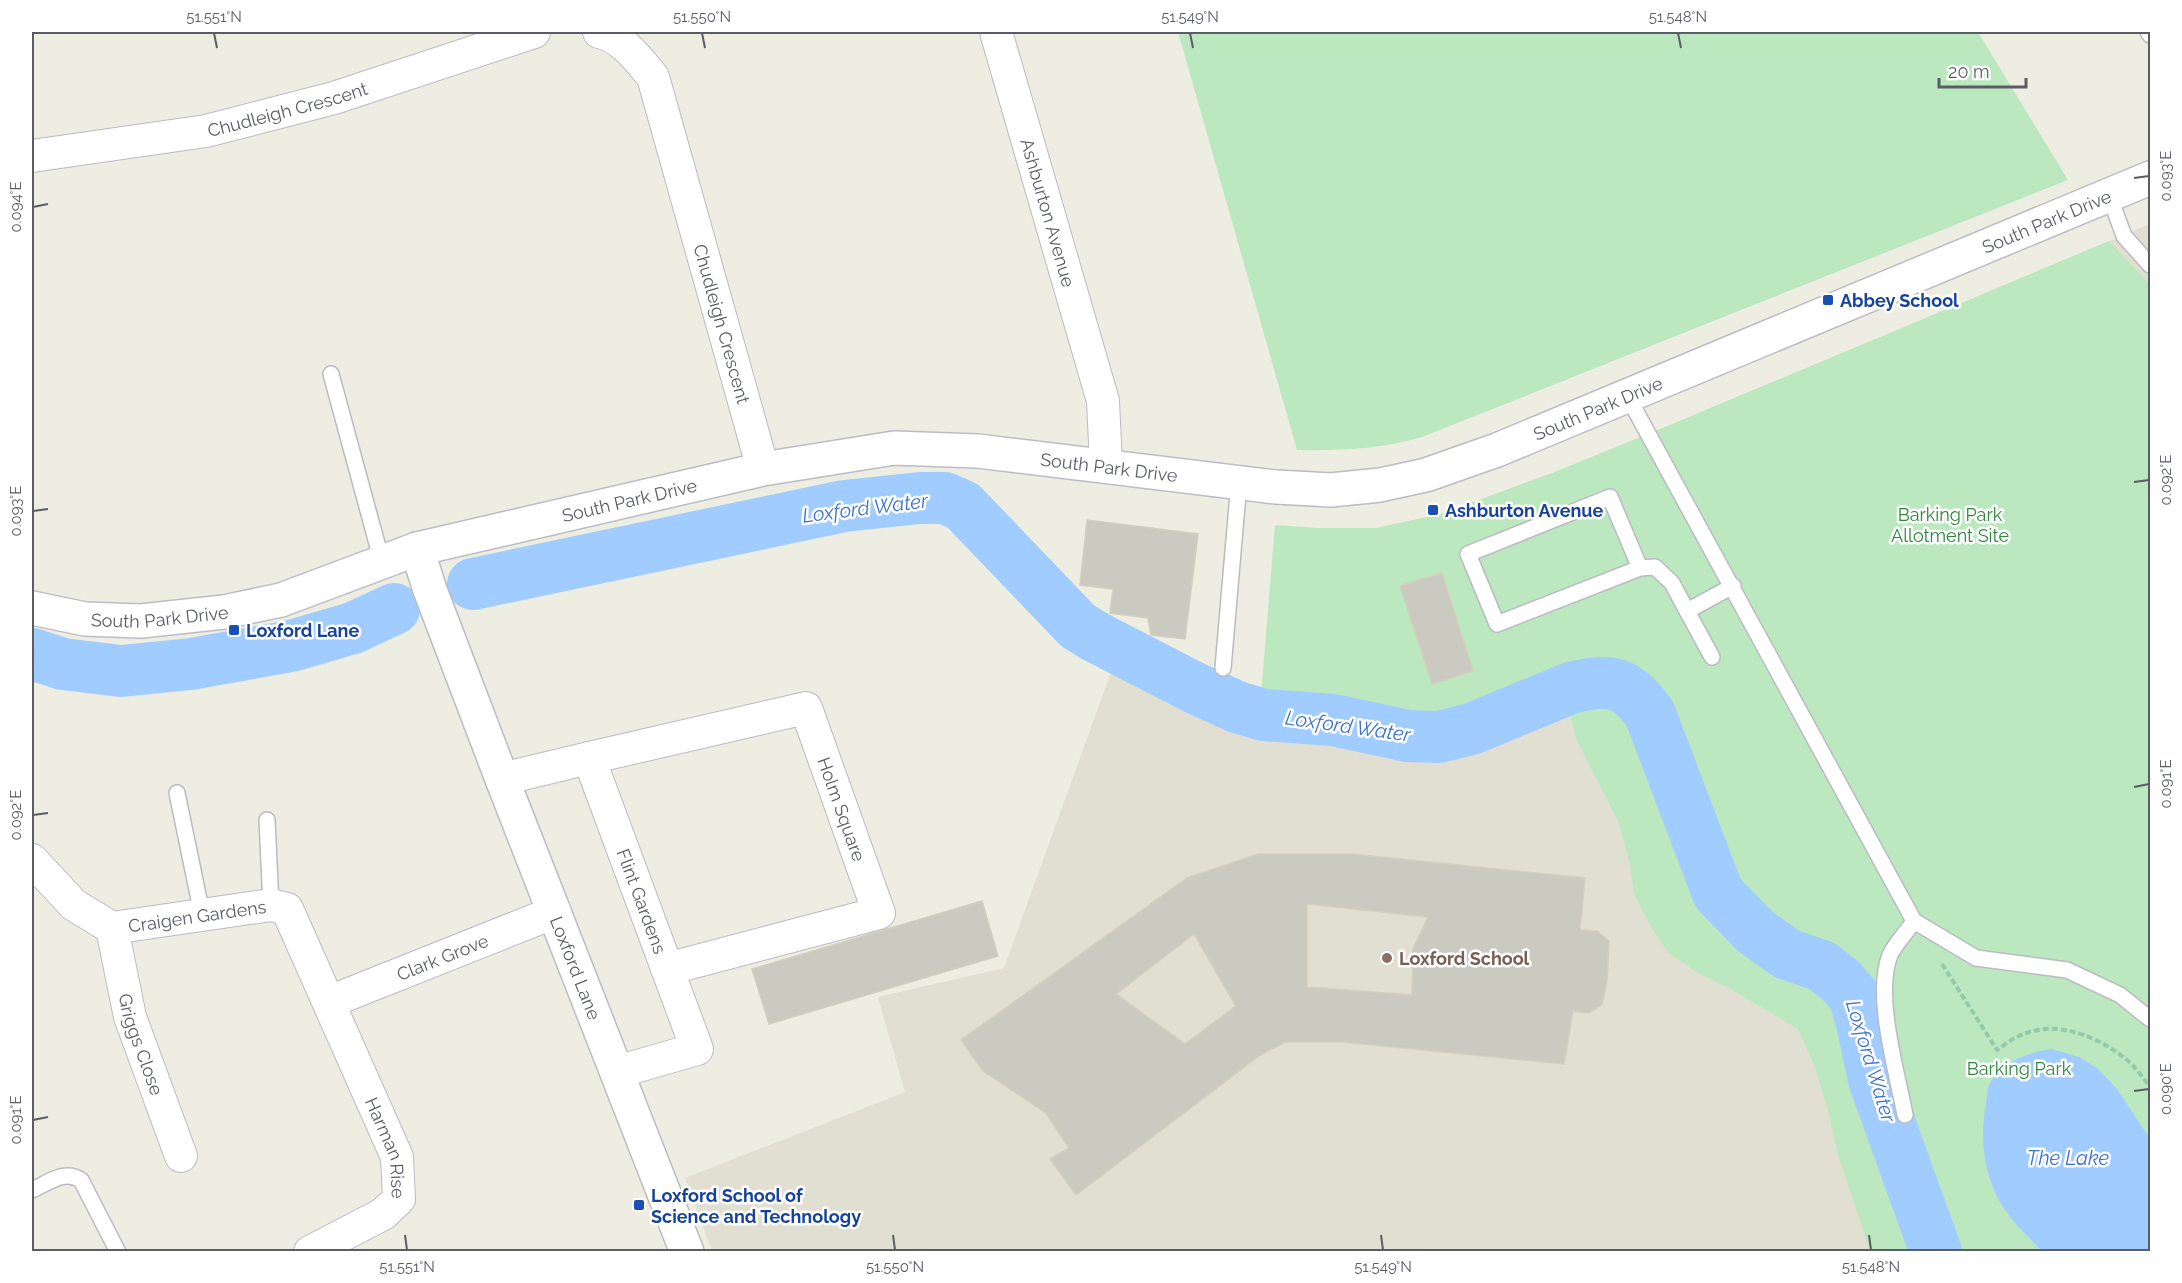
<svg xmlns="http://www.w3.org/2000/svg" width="2182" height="1283" font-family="Raleway,sans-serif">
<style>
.education{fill:#e0dfd2}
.green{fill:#bce8c0}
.water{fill:#a1ccff}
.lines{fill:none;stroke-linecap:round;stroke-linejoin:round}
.river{stroke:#a1ccff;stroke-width:52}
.building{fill:#cbcac1;stroke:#d3cfbf;stroke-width:1.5;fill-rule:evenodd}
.lane-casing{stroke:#babbc2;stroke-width:18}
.street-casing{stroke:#babbc2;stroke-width:34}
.secondary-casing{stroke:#babdc4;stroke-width:36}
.path{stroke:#94c9a9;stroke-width:4;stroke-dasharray:6 3;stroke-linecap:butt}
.lane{stroke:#fff;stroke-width:15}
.street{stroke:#fff;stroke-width:32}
.secondary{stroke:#fff;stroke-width:33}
.ticks{fill:none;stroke:#5a5d64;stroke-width:2}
.transit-dot{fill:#1a4fb4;stroke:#fff;stroke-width:2}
.education-dot{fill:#8d6e63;stroke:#fff;stroke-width:2}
.labels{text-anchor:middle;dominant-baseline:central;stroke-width:5;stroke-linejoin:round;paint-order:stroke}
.street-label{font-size:18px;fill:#5a5d64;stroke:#fff}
.transit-label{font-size:18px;font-weight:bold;fill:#164399;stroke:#fff;text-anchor:start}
.park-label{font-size:18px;fill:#2e873c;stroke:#fff}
.education-label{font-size:18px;font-weight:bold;fill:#785e54;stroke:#fff;text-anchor:start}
.water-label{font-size:20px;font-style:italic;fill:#3b72cb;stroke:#fff}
.neatline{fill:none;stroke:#5a5d64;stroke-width:2}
.ticks-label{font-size:15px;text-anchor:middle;fill:#5a5d64}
</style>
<rect width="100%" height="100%" fill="#eeede2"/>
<g class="education">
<path d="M 2150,224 L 2150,284 L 2109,241 Z"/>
<path d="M 1114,664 L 1238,725 L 1266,730 L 1323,734 L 1373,746 L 1409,752 L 1438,753 L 1465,748 L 1590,699 L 1603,697 L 1618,703 L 1627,710 L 1638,726 L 1703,896 L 1714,914 L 1753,950 L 1779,967 L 1822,984 L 1835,995 L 1844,1011 L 1859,1078 L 1893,1169 L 1921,1251 L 712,1251 L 685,1178 L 905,1092 L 878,997 L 1004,968 Z"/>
</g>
<g class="green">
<path d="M 1178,32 L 1978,32 L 2068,180 L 1422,437 C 1381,449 1339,451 1297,450 Z"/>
<path d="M 2109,241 L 2150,284 L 2150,1251 L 1945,1251 L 1927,1192 L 1883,1081 L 1871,1019 L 1863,999 L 1850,977 L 1828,960 L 1786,945 L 1755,920 L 1727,892 L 1658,715 C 1648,701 1636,684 1619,678 C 1575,662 1485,723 1436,730 C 1404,735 1365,718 1333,712 C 1309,708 1284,709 1260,707 L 1275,525 L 1318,528 L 1376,528 L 1441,514 L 1552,473 L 1665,427 Z"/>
<path d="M 1603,697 C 1620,704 1628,711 1638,726 L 1703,896 L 1715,914 L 1753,950 L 1779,967 L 1822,984 L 1835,995 L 1844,1011 L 1859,1078 L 1893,1169 L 1921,1251 L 1870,1251 L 1839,1158 L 1827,1107 L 1815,1067 L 1798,1029 L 1729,988 L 1693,970 L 1668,952 L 1649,924 L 1634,893 L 1630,864 L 1619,823 L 1577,741 L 1568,707 Z"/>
</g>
<path class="water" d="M 2052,1049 L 2079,1057 L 2097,1068 L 2117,1089 L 2150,1139 L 2150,1251 L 2042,1251 C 2023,1232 2001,1211 1992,1185 C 1982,1158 1981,1131 1986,1103 C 1987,1097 1987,1090 1989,1085 C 2000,1062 2029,1052 2052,1049 Z"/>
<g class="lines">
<g class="river">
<path d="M 473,584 L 844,506 L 920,498 L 945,498 L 963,506 L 1078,626 L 1096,637 L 1197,689 L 1237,707 L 1264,715 L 1333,720 L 1408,736 L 1439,737 L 1471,729 L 1571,688 C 1610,678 1627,681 1650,714 L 1718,893 L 1756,932 L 1787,954 L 1822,966 L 1841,981 L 1854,996 L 1862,1023 L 1874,1080 L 1936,1252"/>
<path d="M 32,654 L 63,664 L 121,671 L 191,664 L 291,646 L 353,628 L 394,609"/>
</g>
</g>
<g class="building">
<path d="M 1087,520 L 1198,534 L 1185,639 L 1151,635 L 1148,618 L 1110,613 L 1113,589 L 1080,585 Z"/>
<path d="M 1442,573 L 1473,671 L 1432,684 L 1400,586 Z"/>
<path d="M 1258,854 L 1352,854 L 1585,878 L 1580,930 L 1597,931 L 1609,941 L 1607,981 L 1602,1004 L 1589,1013 L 1573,1011 L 1564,1064 L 1343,1042 L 1285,1042 L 1259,1056 L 1076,1195 L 1050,1159 L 1069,1148 L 1046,1113 L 983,1071 L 961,1040 L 1187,878 ZM 1307,904 L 1428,917 L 1413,949 L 1412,995 L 1307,987 ZM 1194,934 L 1236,1006 L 1185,1044 L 1116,994 Z"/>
<path d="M 982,901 L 998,956 L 769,1024 L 752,969 Z"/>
</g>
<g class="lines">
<defs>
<g id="lane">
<path d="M 2148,32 L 2150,35"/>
<path d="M 2109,195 L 2124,236 L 2150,265"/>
<path d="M 331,374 L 382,562"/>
<path d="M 1628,397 L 1914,921 L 1976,958 L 2067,970 L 2120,995 L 2150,1019"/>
<path d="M 1640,568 L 1610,497 L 1468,554 L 1497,624 L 1640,568 L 1655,567 L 1672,583 L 1687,611 L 1733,586"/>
<path d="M 1687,611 L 1712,657"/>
<path d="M 1223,668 L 1239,482"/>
<path d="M 177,793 L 202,914"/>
<path d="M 267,820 L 271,905"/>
<path d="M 1905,1115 C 1897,1072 1874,995 1890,955 C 1895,944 1907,932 1914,921"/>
<path d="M 32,1190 C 48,1183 64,1169 81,1180 L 118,1252"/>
</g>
<g id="street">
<path id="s1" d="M 599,32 C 622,37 639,60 653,77 L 763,469"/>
<path id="s2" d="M 996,32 L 1103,401 L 1106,465"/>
<path id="s3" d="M 32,156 L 206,131 L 334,98 L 534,32"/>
<path id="s4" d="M 589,758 L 806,708 L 879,913 L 667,969"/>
<path id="s5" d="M 502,779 L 589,758 L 697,1049 L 617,1072"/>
<path id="s6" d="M 32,860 L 74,905 L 112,928 L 271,905 L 287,909 L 397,1157 L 399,1199 L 383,1214 L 310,1252"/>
<path id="s7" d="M 112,928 L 130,1017 L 181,1156"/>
<path id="s8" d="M 329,1002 L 555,912"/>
</g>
<g id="secondary">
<path id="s9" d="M 417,549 L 430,590 L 502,779 L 687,1252"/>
<path id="s10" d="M 32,608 L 85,619 L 141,621 L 224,612 L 281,600 L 417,549 L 763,469 L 894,448 L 978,451 L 1276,487 L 1331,490 L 1380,485 L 1426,475 L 1497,450 L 2150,178"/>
</g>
</defs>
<use href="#lane" class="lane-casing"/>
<use href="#street" class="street-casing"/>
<use href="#secondary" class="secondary-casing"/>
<path class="path" d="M 1942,964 L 1997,1050 C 2003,1046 2010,1040 2017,1037 C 2054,1018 2095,1035 2126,1059 C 2135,1066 2143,1078 2150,1087"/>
<use href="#lane" class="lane"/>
<use href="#street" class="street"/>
<use href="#secondary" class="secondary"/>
</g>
<path class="ticks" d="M 214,33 L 217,48M 702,33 L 705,48M 1190,33 L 1193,48M 1678,33 L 1681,48M 2134,178 L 2149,176M 33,207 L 48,204M 2134,482 L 2149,480M 33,511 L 48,509M 2134,787 L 2149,784M 33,815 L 48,813M 2134,1091 L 2149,1089M 33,1120 L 48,1117M 405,1235 L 407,1250M 893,1235 L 895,1250M 1381,1235 L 1383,1250M 1869,1235 L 1871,1250"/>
<g class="transit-dot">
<rect x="1822" y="294" width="12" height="12" rx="3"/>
<rect x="1427" y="504" width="12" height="12" rx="3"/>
<rect x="228" y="624" width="12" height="12" rx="3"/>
<rect x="633" y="1199" width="12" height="12" rx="3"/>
</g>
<circle class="education-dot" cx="1387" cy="958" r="6"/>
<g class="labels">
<g class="street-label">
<text stroke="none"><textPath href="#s3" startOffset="260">Chudleigh Crescent</textPath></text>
<text stroke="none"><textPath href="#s2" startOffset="188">Ashburton Avenue</textPath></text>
<text stroke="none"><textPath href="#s10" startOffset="2091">South Park Drive</textPath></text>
<text stroke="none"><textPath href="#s1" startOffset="328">Chudleigh Crescent</textPath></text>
<text stroke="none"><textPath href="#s10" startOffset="1605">South Park Drive</textPath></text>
<text stroke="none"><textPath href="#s10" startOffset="1101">South Park Drive</textPath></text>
<text stroke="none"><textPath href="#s10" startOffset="615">South Park Drive</textPath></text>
<text stroke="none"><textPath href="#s10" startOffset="129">South Park Drive</textPath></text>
<text stroke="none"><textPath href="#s4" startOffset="330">Holm Square</textPath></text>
<text stroke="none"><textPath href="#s5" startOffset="242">Flint Gardens</textPath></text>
<text stroke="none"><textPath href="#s6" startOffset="192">Craigen Gardens</textPath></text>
<text stroke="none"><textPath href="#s8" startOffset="122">Clark Grove</textPath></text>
<text stroke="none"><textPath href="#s9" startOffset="448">Loxford Lane</textPath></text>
<text stroke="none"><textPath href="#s7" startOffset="120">Griggs Close</textPath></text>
<text stroke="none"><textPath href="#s6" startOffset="543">Harman Rise</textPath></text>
</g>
<g class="transit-label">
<text x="1840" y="300">Abbey School</text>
<text x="1445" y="510">Ashburton Avenue</text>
<text x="246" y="630">Loxford Lane</text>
<text x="651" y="1195">Loxford School of<tspan x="651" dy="21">Science and Technology</tspan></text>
</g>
<g class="park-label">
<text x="1950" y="514">Barking Park<tspan x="1950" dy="21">Allotment Site</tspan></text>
<text x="2019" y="1068">Barking Park</text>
</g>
<g class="education-label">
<text x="1399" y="958">Loxford School</text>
</g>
<g class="water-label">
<text transform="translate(865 508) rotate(-7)">Loxford Water</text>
<text transform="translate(1348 726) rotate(8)">Loxford Water</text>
<text transform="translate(1871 1061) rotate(73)">Loxford Water</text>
<text x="2068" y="1158">The Lake</text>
</g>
</g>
<rect width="2182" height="1283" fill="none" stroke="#ffffff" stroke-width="66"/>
<path d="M1939 78v9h87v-9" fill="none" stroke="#5a5d64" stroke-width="3"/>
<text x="1948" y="78" font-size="18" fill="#5a5d64" stroke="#ffffff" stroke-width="4.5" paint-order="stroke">20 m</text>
<rect x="33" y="33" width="2116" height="1217" class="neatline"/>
<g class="ticks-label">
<text x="214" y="22">51.551°N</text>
<text x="702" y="22">51.550°N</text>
<text x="1190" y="22">51.549°N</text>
<text x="1678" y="22">51.548°N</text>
<text transform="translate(2166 176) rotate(-90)" y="5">0.093°E</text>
<text transform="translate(16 207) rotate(-90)" y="5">0.094°E</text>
<text transform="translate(2166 480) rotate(-90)" y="5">0.092°E</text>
<text transform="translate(16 511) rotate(-90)" y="5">0.093°E</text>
<text transform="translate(2166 784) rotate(-90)" y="5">0.091°E</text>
<text transform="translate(16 815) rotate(-90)" y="5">0.092°E</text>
<text transform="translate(2166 1089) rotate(-90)" y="5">0.090°E</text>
<text transform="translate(16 1120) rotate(-90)" y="5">0.091°E</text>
<text x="407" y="1272">51.551°N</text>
<text x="895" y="1272">51.550°N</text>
<text x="1383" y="1272">51.549°N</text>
<text x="1871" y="1272">51.548°N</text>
</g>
</svg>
